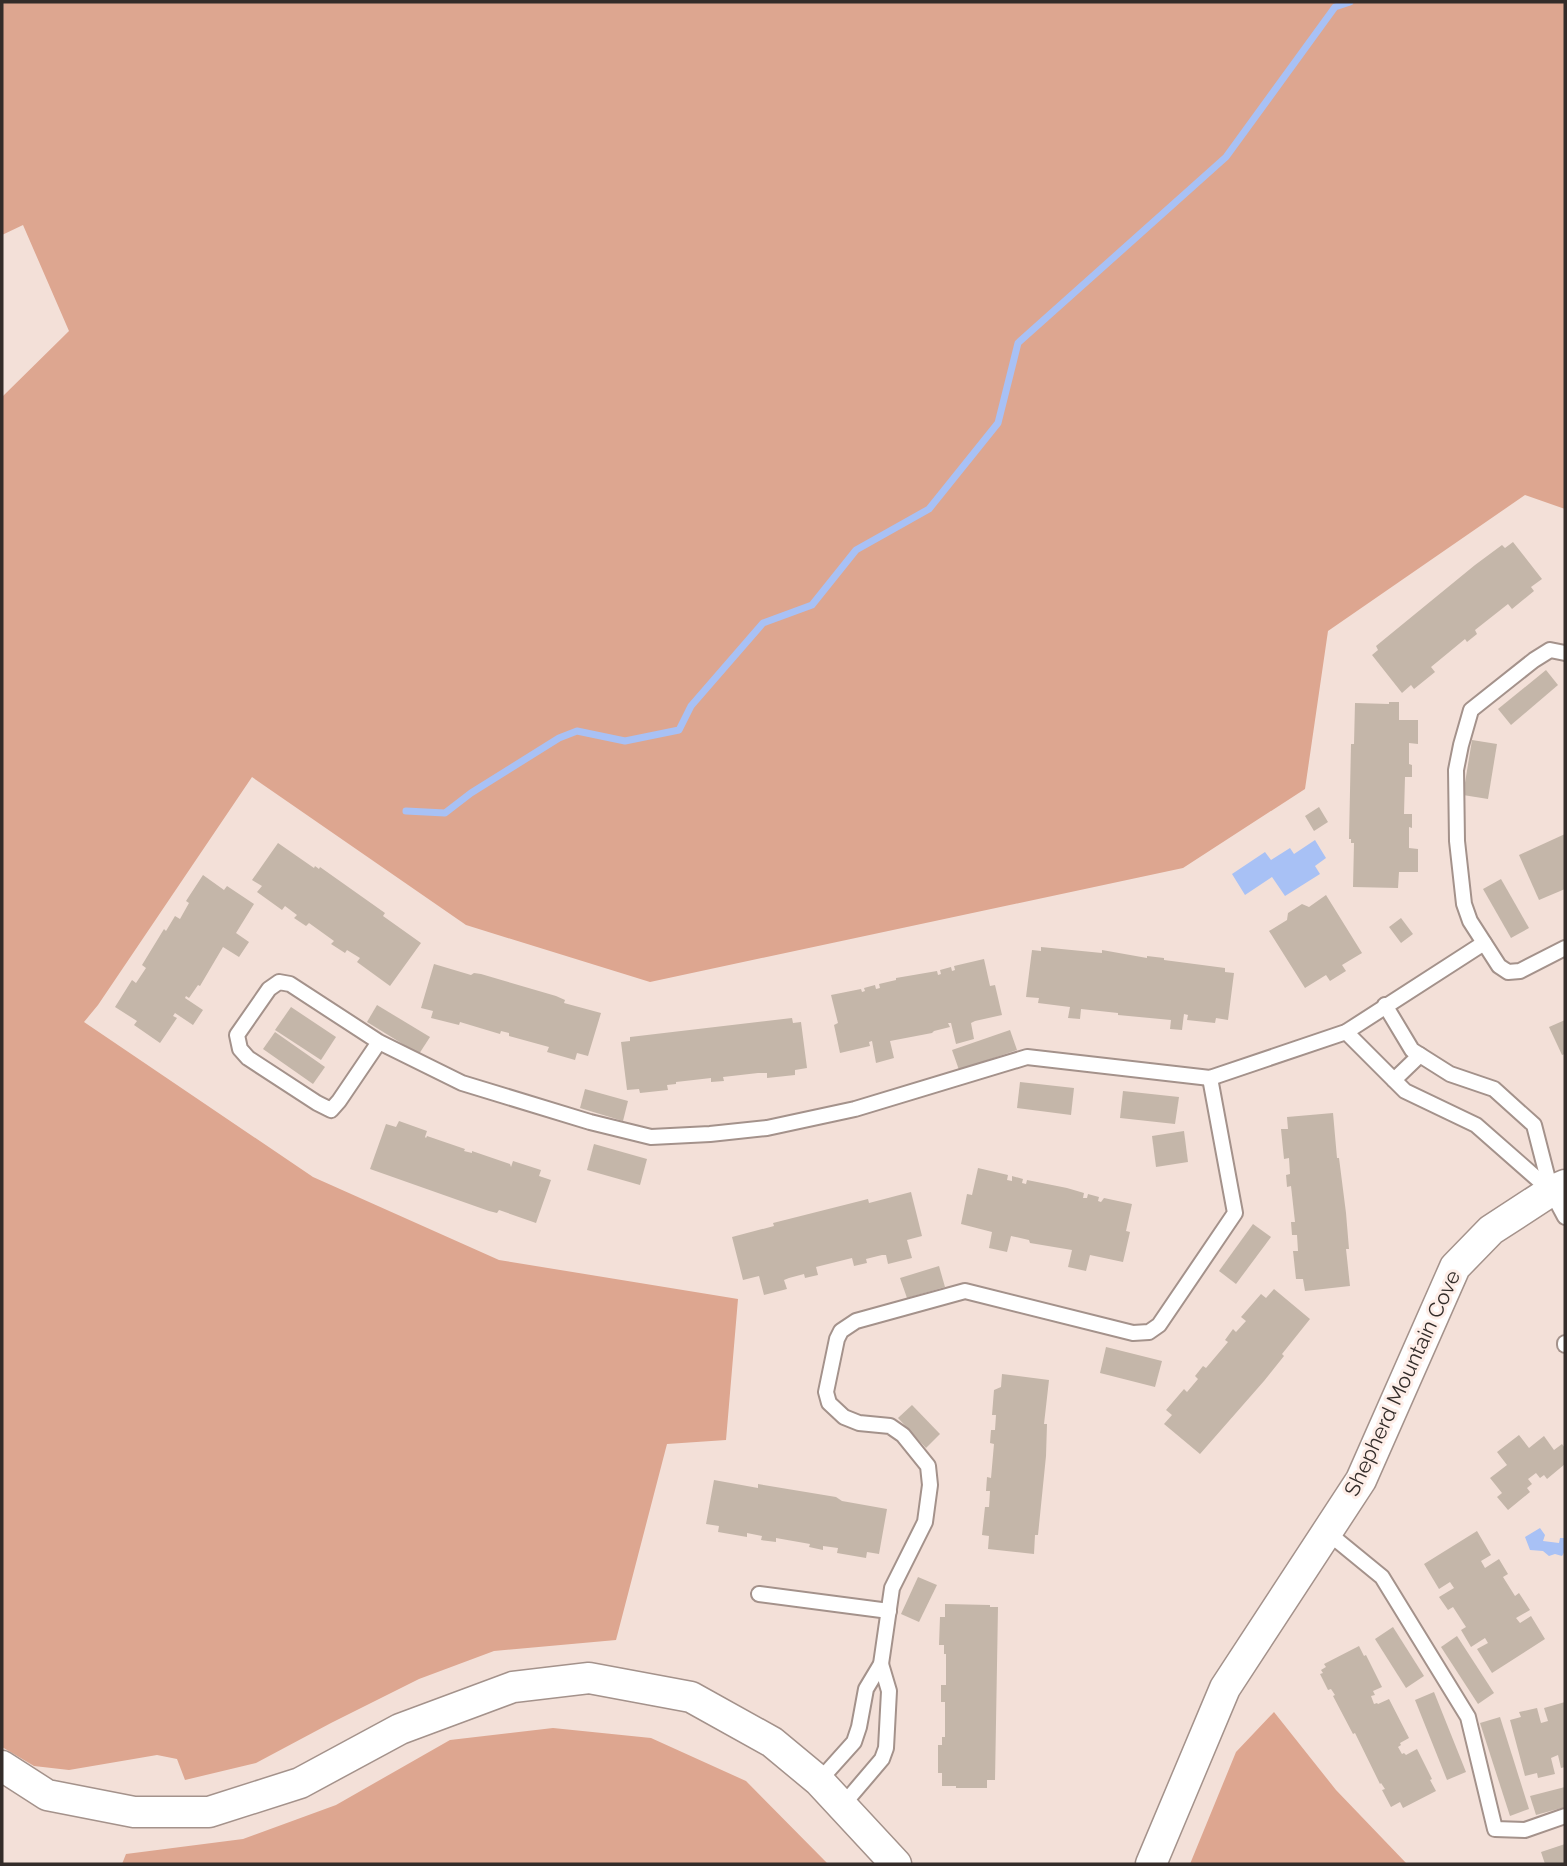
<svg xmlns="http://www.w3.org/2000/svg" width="1567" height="1866" font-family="Raleway,sans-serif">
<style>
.green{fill:#dda690}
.water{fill:#a8c1f5}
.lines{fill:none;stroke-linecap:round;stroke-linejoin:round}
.stream{stroke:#a8c1f5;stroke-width:7}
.building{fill:#c4b6a9}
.lane-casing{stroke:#a4928b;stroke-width:18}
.street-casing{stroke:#a4928b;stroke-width:33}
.lane{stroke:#fff;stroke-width:14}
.street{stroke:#fff;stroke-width:30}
.labels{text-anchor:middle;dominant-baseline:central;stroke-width:6;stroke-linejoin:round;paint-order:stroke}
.street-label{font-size:21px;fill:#332c29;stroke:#feeee8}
</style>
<rect width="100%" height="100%" fill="#f3e0d8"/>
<g class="green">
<path d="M 2,2 L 1565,2 L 1565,509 L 1525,495 L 1328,631 L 1305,789 L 1183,868 L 650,982 L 466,925 L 252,777 L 98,1005 L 84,1022 L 313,1177 L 499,1260 L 738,1299 L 726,1440 L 667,1444 L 616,1640 L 494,1651 L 419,1679 L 331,1723 L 256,1763 L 185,1780 L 177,1759 L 157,1755 L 69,1770 L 34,1766 L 2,1747 L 2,397 L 69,331 L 23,225 L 2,235 Z"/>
<path d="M 1274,1712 L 1336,1790 L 1407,1864 L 1190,1864 L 1236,1752 Z"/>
<path d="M 553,1728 L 651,1738 L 746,1781 L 828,1864 L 122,1864 L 126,1854 L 243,1839 L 336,1805 L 450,1740 Z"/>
</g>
<g class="water">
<path d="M 1315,840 L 1326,858 L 1315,866 L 1320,874 L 1285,896 L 1272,877 L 1245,895 L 1232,874 L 1265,852 L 1271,860 L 1290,848 L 1294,854 Z"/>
<path d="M 1540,1528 L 1545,1535 L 1543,1541 L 1559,1543 L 1560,1538 L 1565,1538 L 1565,1551 L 1562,1556 L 1555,1554 L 1549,1556 L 1543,1551 L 1530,1550 L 1525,1537 Z"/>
</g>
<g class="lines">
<path class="stream" d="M 406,811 L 445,813 L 471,793 L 559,738 L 577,731 L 625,741 L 679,730 L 691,706 L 763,623 L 812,605 L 856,550 L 929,509 L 998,423 L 1018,343 L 1226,157 L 1335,7 L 1350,2"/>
</g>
<g class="building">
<path d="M 1513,542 L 1542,579 L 1531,587 L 1534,591 L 1512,609 L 1508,604 L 1475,630 L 1477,634 L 1467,642 L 1465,639 L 1431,667 L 1435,672 L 1414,689 L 1411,685 L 1402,693 L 1372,655 L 1378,650 L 1376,646 L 1475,565 L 1502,545 L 1505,548 Z"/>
<path d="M 1546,670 L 1558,685 L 1511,725 L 1498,709 Z"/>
<path d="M 1389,702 L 1399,702 L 1399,720 L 1418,720 L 1418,744 L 1409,743 L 1409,764 L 1412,765 L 1412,777 L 1405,777 L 1404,814 L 1412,814 L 1412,828 L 1409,827 L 1409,848 L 1418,849 L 1418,872 L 1399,872 L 1398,888 L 1353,887 L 1354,843 L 1351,843 L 1351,839 L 1349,839 L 1351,744 L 1354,744 L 1355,703 L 1389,704 Z"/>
<path d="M 1472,740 L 1497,744 L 1488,799 L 1463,795 Z"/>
<path d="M 1319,807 L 1328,822 L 1314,831 L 1305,816 Z"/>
<path d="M 1565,834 L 1565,889 L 1539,900 L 1519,855 Z"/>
<path d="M 278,843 L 314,868 L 315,866 L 319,869 L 320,867 L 385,913 L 383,916 L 421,943 L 390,986 L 357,962 L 360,958 L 347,950 L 345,953 L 331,944 L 334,941 L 309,923 L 306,926 L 294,918 L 297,915 L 285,906 L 282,910 L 257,892 L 262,886 L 252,880 Z"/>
<path d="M 203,875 L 224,890 L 227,886 L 254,904 L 236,933 L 249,942 L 239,957 L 223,947 L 200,986 L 198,985 L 189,998 L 186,996 L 185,998 L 203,1010 L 193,1025 L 175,1013 L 173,1016 L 177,1018 L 160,1043 L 134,1025 L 137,1021 L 115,1007 L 132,980 L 136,983 L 146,968 L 142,965 L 164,929 L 166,931 L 175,916 L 180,919 L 189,903 L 186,901 Z"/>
<path d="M 1501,879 L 1529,928 L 1511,938 L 1483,889 Z"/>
<path d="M 1326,895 L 1362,953 L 1342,965 L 1346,971 L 1330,981 L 1326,975 L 1305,988 L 1269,931 L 1287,920 L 1288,913 L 1302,904 L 1309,907 Z"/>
<path d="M 1401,918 L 1413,934 L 1401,943 L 1389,927 Z"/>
<path d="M 1041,947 L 1102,953 L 1102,950 L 1147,958 L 1147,956 L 1164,958 L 1164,960 L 1225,968 L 1225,972 L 1234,973 L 1228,1020 L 1216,1018 L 1215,1023 L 1187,1020 L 1188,1015 L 1184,1014 L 1182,1030 L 1170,1029 L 1171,1020 L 1118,1015 L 1118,1013 L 1081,1009 L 1080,1019 L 1068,1018 L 1070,1007 L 1038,1003 L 1039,998 L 1026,997 L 1032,950 L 1041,951 Z"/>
<path d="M 984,959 L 990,986 L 995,985 L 1002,1015 L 975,1021 L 971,1023 L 974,1039 L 956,1044 L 951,1023 L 948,1023 L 950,1027 L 934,1031 L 932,1033 L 890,1041 L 894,1058 L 876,1063 L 872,1041 L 869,1042 L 870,1046 L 840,1053 L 834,1025 L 838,1023 L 831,995 L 861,989 L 862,992 L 865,991 L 864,988 L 875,985 L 876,989 L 880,988 L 879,984 L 896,980 L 896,978 L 937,971 L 938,975 L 941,974 L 940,970 L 951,967 L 952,971 L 955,970 L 954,966 Z"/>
<path d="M 434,964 L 471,975 L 474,973 L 481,974 L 556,996 L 565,1000 L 564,1003 L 601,1013 L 588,1056 L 577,1053 L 575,1060 L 547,1052 L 549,1047 L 509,1036 L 509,1033 L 501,1031 L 500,1034 L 460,1022 L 459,1025 L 431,1018 L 433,1011 L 421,1008 Z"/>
<path d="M 377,1005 L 430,1037 L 419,1054 L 367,1022 Z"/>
<path d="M 291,1007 L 336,1037 L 321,1060 L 275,1030 Z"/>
<path d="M 792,1018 L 793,1023 L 801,1022 L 807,1068 L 795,1070 L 795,1075 L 767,1078 L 767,1073 L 758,1073 L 723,1077 L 724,1081 L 711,1082 L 711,1078 L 676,1082 L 676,1084 L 667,1085 L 668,1090 L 640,1093 L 639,1089 L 627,1090 L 621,1042 L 630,1041 L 630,1037 Z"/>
<path d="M 1565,1020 L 1565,1054 L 1562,1055 L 1549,1027 Z"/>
<path d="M 1010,1030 L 1017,1050 L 959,1070 L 952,1050 Z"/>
<path d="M 275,1032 L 325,1067 L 313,1084 L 263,1049 Z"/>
<path d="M 1020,1082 L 1074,1088 L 1071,1115 L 1017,1108 Z"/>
<path d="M 585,1089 L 628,1101 L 623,1121 L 580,1108 Z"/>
<path d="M 1123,1091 L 1179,1097 L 1175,1124 L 1120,1118 Z"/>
<path d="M 1333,1113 L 1337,1158 L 1339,1158 L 1346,1213 L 1349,1249 L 1346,1249 L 1350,1286 L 1305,1291 L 1303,1279 L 1296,1279 L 1293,1251 L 1298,1251 L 1297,1235 L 1292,1235 L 1291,1222 L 1295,1222 L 1291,1186 L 1287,1187 L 1286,1175 L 1290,1174 L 1289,1158 L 1284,1159 L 1281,1129 L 1288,1129 L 1287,1117 Z"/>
<path d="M 399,1121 L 427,1131 L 425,1137 L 426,1138 L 427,1136 L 465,1149 L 464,1151 L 472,1153 L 472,1151 L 510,1164 L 511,1167 L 513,1161 L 541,1170 L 539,1176 L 551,1180 L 536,1223 L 499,1210 L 497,1213 L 489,1211 L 370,1169 L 386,1124 L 396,1127 Z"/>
<path d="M 1184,1131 L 1188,1162 L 1156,1167 L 1152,1136 Z"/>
<path d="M 594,1144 L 647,1159 L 640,1185 L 587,1170 Z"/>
<path d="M 978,1168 L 1008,1175 L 1007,1180 L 1012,1181 L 1012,1176 L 1023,1179 L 1022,1183 L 1026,1184 L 1027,1180 L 1067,1188 L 1084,1193 L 1083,1198 L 1087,1198 L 1088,1194 L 1099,1197 L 1098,1201 L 1101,1202 L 1104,1198 L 1132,1204 L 1126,1231 L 1130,1232 L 1123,1262 L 1090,1255 L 1086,1271 L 1068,1267 L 1072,1250 L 1030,1243 L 1029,1240 L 1011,1236 L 1007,1252 L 989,1248 L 992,1232 L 961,1224 L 967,1194 L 972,1195 Z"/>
<path d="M 911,1192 L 922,1236 L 907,1240 L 912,1258 L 888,1264 L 886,1255 L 882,1255 L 866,1259 L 867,1263 L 854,1266 L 852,1258 L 816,1267 L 818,1275 L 805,1278 L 804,1274 L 789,1278 L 784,1280 L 787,1289 L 764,1295 L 759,1276 L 743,1280 L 732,1237 L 774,1226 L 773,1223 L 868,1199 L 869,1203 Z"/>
<path d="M 1253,1224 L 1271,1237 L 1236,1284 L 1219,1271 Z"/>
<path d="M 939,1266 L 945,1287 L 907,1298 L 900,1278 Z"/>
<path d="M 1274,1289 L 1310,1319 L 1282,1354 L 1284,1356 L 1264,1381 L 1200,1454 L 1164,1424 L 1172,1415 L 1166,1410 L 1184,1389 L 1187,1392 L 1198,1379 L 1195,1376 L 1203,1366 L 1206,1368 L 1228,1342 L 1225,1340 L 1233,1329 L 1236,1332 L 1246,1321 L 1241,1317 L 1261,1294 L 1266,1298 Z"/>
<path d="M 1106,1347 L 1162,1361 L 1155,1387 L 1100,1373 Z"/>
<path d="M 1002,1374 L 1049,1380 L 1044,1424 L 1047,1424 L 1046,1456 L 1038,1535 L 1035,1535 L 1034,1554 L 988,1549 L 989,1536 L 982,1535 L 985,1507 L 989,1507 L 990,1491 L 986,1491 L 987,1477 L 991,1478 L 994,1444 L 990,1443 L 991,1430 L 995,1430 L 996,1415 L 992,1415 L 994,1390 L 1001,1387 Z"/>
<path d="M 912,1405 L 940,1434 L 926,1448 L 898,1418 Z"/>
<path d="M 1519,1435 L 1529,1448 L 1544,1436 L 1554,1450 L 1562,1444 L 1565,1448 L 1565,1464 L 1547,1479 L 1544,1475 L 1540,1478 L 1536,1473 L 1528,1479 L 1532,1484 L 1527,1488 L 1530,1492 L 1508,1510 L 1497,1497 L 1502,1493 L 1490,1478 L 1507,1465 L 1497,1452 Z"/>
<path d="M 714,1480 L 758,1488 L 758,1484 L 836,1497 L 842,1501 L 887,1509 L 879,1554 L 867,1552 L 866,1558 L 837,1553 L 838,1548 L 823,1546 L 823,1550 L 809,1547 L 810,1544 L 776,1538 L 776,1542 L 761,1540 L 762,1536 L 747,1533 L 747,1537 L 718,1532 L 719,1526 L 706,1524 Z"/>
<path d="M 1477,1531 L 1491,1555 L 1481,1561 L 1485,1568 L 1499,1559 L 1508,1574 L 1503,1577 L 1515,1596 L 1519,1593 L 1530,1610 L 1516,1618 L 1520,1623 L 1531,1616 L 1545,1639 L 1492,1673 L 1477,1649 L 1488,1643 L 1485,1638 L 1471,1647 L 1461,1630 L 1466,1627 L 1453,1607 L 1448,1610 L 1439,1597 L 1454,1588 L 1450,1582 L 1439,1589 L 1424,1564 Z"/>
<path d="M 918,1577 L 937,1585 L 919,1622 L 901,1614 Z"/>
<path d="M 945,1604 L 990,1605 L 990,1607 L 998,1607 L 995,1780 L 987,1780 L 987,1788 L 956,1788 L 956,1786 L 942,1786 L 942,1773 L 938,1773 L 938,1745 L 942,1745 L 942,1737 L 945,1737 L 945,1702 L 941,1702 L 941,1685 L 946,1685 L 946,1654 L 944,1654 L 944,1645 L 939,1645 L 940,1617 L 945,1617 Z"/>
<path d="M 1393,1627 L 1424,1676 L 1406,1688 L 1375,1639 Z"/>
<path d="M 1457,1636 L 1494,1693 L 1478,1704 L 1441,1647 Z"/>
<path d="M 1359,1646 L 1364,1656 L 1366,1655 L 1382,1687 L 1373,1691 L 1375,1695 L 1371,1696 L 1374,1704 L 1377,1703 L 1378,1704 L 1389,1699 L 1409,1738 L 1400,1743 L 1401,1745 L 1398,1747 L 1402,1754 L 1404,1753 L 1406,1755 L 1417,1749 L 1432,1779 L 1430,1780 L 1436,1791 L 1403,1808 L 1400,1802 L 1391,1807 L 1382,1790 L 1385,1789 L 1381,1783 L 1380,1784 L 1355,1733 L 1353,1734 L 1333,1696 L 1335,1695 L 1331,1689 L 1328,1690 L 1320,1674 L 1323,1673 L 1321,1670 L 1326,1667 L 1324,1664 Z"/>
<path d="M 1434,1692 L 1466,1772 L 1447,1780 L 1415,1700 Z"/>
<path d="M 1565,1702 L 1565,1767 L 1561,1768 L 1558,1755 L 1551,1758 L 1555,1774 L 1538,1778 L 1537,1773 L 1525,1776 L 1510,1720 L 1521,1717 L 1519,1712 L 1537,1708 L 1541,1723 L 1548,1721 L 1544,1708 Z"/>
<path d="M 1500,1717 L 1529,1809 L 1510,1816 L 1480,1723 Z"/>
<path d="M 1565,1787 L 1565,1807 L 1536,1815 L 1530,1796 Z"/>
<path d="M 1565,1844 L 1565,1864 L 1545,1864 L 1541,1852 Z"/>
</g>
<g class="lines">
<defs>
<g id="lane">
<path d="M 1565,653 L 1550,650 L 1534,660 L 1471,710 L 1461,745 L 1456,770 L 1457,841 L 1464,904 L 1470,921 L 1499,966 L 1508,972 L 1520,971 L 1565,948"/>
<path d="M 1385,1005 L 1412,1050 L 1450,1074 L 1494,1089 L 1534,1125 L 1551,1191 L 1565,1217"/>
<path d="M 1346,1032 L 1405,1091 L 1476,1125 L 1550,1190"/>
<path d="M 379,1042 L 339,1101 L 331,1110 L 317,1103 L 248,1058 L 240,1049 L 237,1035 L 269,989 L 279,982 L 290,984 L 379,1042 L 462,1083 L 590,1122 L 651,1137 L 710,1134 L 767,1128 L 855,1109 L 1027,1057 L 1210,1078 L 1346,1032 L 1484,943"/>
<path d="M 1394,1080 L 1420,1055"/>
<path d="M 1565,1343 L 1565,1345"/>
<path d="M 1327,1532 L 1382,1577 L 1468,1717 L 1495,1829 L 1525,1830 L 1565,1816"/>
<path d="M 759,1594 L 889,1611"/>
<path d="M 819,1781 L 854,1742 L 859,1727 L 866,1689 L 881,1664 L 892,1588 L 925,1522 L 930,1485 L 928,1466 L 903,1435 L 890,1426 L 859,1423 L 844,1417 L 829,1403 L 826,1392 L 837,1339 L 841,1331 L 856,1321 L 965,1291 L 1133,1333 L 1149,1332 L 1159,1325 L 1235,1213 L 1210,1078"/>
<path d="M 842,1806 L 882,1759 L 886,1748 L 889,1691 L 881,1664"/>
</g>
<g id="street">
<path d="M 2,1766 L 47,1795 L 134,1812 L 209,1812 L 300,1783 L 400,1729 L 513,1687 L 589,1678 L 691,1697 L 772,1742 L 819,1781 L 896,1864"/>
<path d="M 1151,1864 L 1225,1688 L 1361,1480 L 1455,1267 L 1491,1230 L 1551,1191 L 1565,1185"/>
</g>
</defs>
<use href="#lane" class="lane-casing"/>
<use href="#street" class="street-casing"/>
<use href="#lane" class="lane"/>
<use href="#street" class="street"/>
</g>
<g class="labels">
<g class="street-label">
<text transform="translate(1402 1383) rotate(-65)">Shepherd Mountain Cove</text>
</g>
</g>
<rect width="1567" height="1866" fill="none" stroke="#332c29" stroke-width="7"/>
</svg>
